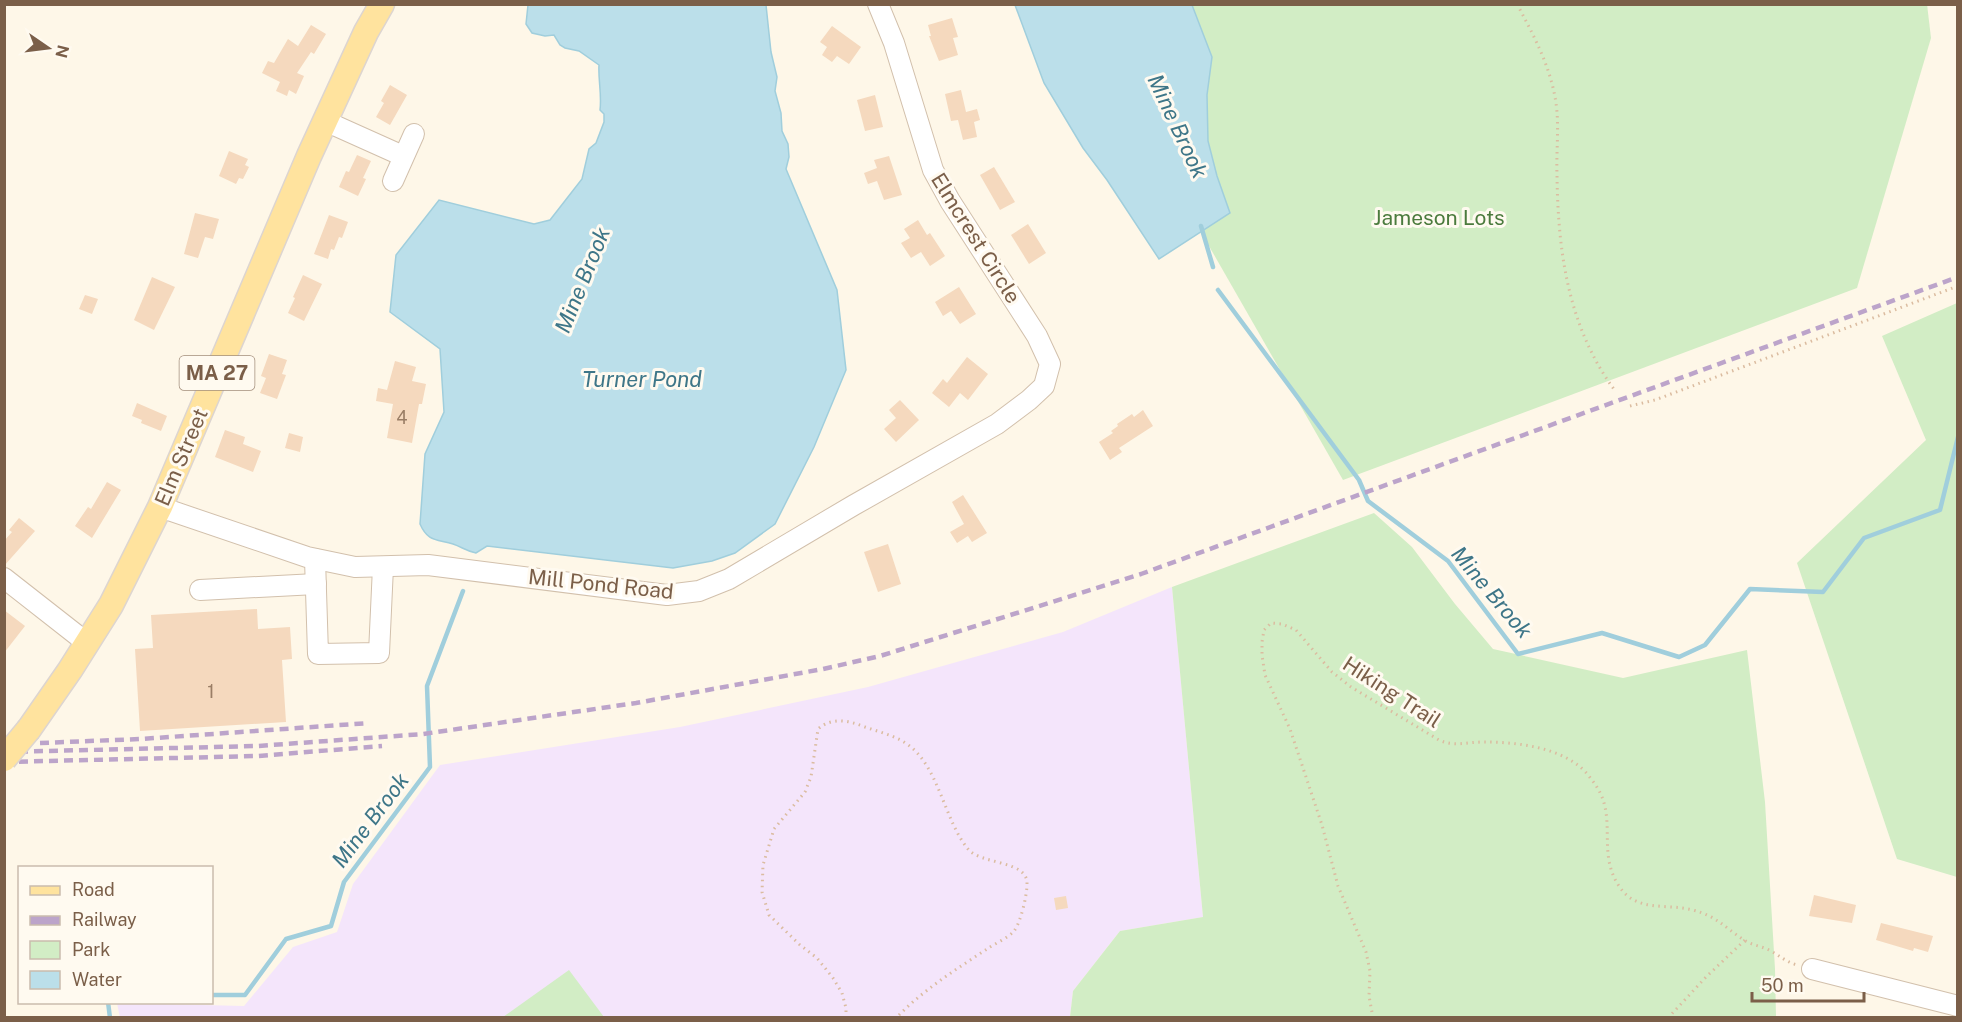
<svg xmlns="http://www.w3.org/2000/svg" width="1962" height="1022" font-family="'Public Sans',sans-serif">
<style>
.education{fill:#f4e5fb}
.green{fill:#d2edc5}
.water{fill:#bbdfea;stroke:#a0cedc;stroke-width:1.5}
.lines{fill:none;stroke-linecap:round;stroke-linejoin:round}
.stream{stroke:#a0cedc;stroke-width:4.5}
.building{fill:#f5d9be}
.minor-casing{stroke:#d2c0ac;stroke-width:22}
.major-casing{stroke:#ddd5d0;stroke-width:27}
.path{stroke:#dbbca0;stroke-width:3;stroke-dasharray:1.5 4.5;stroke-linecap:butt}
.minor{stroke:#fff;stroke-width:20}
.major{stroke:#ffe39e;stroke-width:24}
.rail{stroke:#bca4ca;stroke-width:4.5;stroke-dasharray:9 6;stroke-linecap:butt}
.major-bridge-casing{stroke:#ddd5d0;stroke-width:27;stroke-linecap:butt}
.major-bridge{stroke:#ffe39e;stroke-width:24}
.labels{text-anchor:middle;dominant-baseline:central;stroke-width:6;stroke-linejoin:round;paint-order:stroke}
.number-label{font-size:18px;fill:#9a7e66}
.shield{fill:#fffaf0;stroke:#a38e7b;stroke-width:1.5}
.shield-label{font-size:20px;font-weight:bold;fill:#7b5f49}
.park-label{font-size:21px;fill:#4b7b3d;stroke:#fffaf0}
.street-label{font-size:21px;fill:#7b5f49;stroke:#fffaf0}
.water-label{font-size:22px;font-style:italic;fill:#3e7688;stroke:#fffaf0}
</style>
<rect width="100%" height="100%" fill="#fef7e8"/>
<path class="education" d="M 1172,587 L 1203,917 L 1120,931 L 1073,991 L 1070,1017 L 120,1018 L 117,1003 L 244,1006 L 293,947 L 337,932 L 353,884 L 440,765 L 680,727 L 868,687 L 1063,632 Z"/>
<g class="green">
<path d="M 1927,4 L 1931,38 L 1857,288 L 1343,480 L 1071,5 Z"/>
<path d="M 1957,303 L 1957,877 L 1897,859 L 1797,563 L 1926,440 L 1882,336 Z"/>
<path d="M 1374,513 L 1412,547 L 1455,604 L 1493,649 L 1623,678 L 1747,650 L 1765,802 L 1775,969 L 1776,1017 L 1070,1017 L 1073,991 L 1120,931 L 1203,917 L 1172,587 Z"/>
<path d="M 569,970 L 604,1017 L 503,1017 Z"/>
</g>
<g class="water">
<path d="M 528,5 L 766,5 L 771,52 L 777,77 L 775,91 L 781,113 L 782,131 L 788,144 L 789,157 L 786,169 L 837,290 L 846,370 L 814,447 L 775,524 L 735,553 L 712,561 L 673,568 L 487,546 L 476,553 C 466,551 462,547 453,544 C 436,539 428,542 420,524 L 425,454 L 444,412 L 440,349 L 390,312 L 396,255 L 439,200 L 534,224 L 550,220 L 582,179 L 589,149 L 596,143 L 604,122 L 604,114 L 600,110 C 602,94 598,80 599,65 L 579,51 L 565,48 L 560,45 L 554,35 L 545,36 L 532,33 L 526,24 Z"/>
<path d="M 1015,5 L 1192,5 L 1212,57 L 1207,95 L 1208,141 L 1217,176 L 1230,213 L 1159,259 L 1107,180 L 1083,148 L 1044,83 Z"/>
</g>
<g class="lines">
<g class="stream">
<path d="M 1201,226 L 1213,267"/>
<path d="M 1218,290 L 1359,480 L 1368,501 L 1448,561 L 1518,654 L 1602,633 L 1679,657 L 1705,645 L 1750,589 L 1823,592 L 1864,538 L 1940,510 L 1958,437"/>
<path d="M 212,995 L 245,995 L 286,939 L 331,926 L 344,882 L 430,767 L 427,686 L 463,591"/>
<path d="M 108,1002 L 110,1018"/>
</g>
</g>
<g class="building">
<path d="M 952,18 L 958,37 L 953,38 L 958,55 L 939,61 L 929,36 L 931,36 L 928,25 Z"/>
<path d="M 311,25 L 326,34 L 314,54 L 311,52 L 297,73 L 304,76 L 296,94 L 289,90 L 287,96 L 276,91 L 280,82 L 262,73 L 268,61 L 274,63 L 288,39 L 298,46 Z"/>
<path d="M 832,26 L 861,47 L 849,64 L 837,56 L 832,62 L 822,55 L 827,47 L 820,42 Z"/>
<path d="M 390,85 L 407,95 L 390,125 L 376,117 L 384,103 L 381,101 Z"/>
<path d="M 961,90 L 966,112 L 977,109 L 980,120 L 974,122 L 977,137 L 963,140 L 958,120 L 951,121 L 945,94 Z"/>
<path d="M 875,95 L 883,127 L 865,131 L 857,100 Z"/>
<path d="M 229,151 L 248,159 L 245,165 L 249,167 L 243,179 L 239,178 L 236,184 L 219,176 Z"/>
<path d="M 357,155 L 371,161 L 363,178 L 366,179 L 358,196 L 339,187 L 346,171 L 349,172 Z"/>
<path d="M 889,156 L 902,195 L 884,200 L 877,181 L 868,184 L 864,173 L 877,168 L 874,160 Z"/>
<path d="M 994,167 L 1015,202 L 1000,210 L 980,175 Z"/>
<path d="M 195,213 L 219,219 L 213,239 L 205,237 L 198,258 L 184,254 Z"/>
<path d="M 329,215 L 348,222 L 342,238 L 339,237 L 334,250 L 331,249 L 328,259 L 314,254 Z"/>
<path d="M 918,220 L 927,235 L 930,233 L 945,256 L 930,266 L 921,252 L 911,258 L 901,243 L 910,238 L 904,229 Z"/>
<path d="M 1028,224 L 1046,253 L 1029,264 L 1011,235 Z"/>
<path d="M 303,275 L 322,284 L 304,321 L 288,313 L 295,298 L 293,297 Z"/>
<path d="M 152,277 L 175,287 L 154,330 L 134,320 Z"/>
<path d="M 959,287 L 976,314 L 960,324 L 951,311 L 943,316 L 935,302 Z"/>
<path d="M 85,295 L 98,299 L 92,314 L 79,309 Z"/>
<path d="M 269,354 L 287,360 L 282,374 L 286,375 L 277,399 L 260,393 L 266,378 L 261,376 Z"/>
<path d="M 967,357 L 988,374 L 968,400 L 960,393 L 949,407 L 932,393 L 943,379 L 947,383 Z"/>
<path d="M 395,361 L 416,367 L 412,381 L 426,384 L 422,404 L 419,404 L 412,443 L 387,438 L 393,404 L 376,401 L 378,388 L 387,390 Z"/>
<path d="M 900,400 L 919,420 L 896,442 L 884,429 L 896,418 L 889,410 Z"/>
<path d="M 137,403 L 167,416 L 161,431 L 141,423 L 142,420 L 132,416 Z"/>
<path d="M 1143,410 L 1153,426 L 1119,448 L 1122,452 L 1110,460 L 1099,442 L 1113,433 L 1111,431 L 1118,426 L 1117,424 L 1132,414 L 1134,417 Z"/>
<path d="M 225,430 L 245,437 L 243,444 L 261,451 L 253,472 L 215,457 Z"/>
<path d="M 289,433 L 303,437 L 300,452 L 285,448 Z"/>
<path d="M 107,482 L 121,490 L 92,538 L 75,526 L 88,507 L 91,509 Z"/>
<path d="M 963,495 L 987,533 L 972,542 L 968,536 L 957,543 L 950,532 L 964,524 L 952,502 Z"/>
<path d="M 19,518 L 35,531 L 4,566 L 4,541 L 12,532 L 9,530 Z"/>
<path d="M 888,544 L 901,584 L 878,592 L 864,552 Z"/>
<path d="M 257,609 L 258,629 L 290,627 L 292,659 L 282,660 L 286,722 L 140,731 L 135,649 L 153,648 L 151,615 Z"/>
<path d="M 4,610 L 25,626 L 4,653 Z"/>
<path d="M 1814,895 L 1856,905 L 1852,923 L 1809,916 Z"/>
<path d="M 1066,896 L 1068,908 L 1056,910 L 1054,898 Z"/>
<path d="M 1881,923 L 1933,936 L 1928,952 L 1914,948 L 1913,951 L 1876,940 Z"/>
</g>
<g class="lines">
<defs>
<g id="minor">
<path d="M 325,121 L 403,156"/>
<path d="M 393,181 L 414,134"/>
<path d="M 160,507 L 307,557 L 355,567 L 428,565 L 667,595 L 699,591 L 729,579 L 854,505 L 997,424 L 1029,400 L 1044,386 L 1050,364 L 1037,336 L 950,201 L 933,170 L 894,43 L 878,4"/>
<path d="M 315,559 L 318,654 L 379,653 L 383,567"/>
<path d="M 4,578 L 87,643"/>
<path d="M 200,590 L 316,584"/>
<path d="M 1812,969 L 1958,1006"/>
</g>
<path id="major" d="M 29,729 L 70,670 L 111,605 L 160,507 L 309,156 L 366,32 L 382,4"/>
</defs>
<use href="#minor" class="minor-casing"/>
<use href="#major" class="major-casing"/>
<g class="path">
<path d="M 1517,4 C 1533,34 1549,64 1555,97 C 1560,123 1556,149 1557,175 C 1558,252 1568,328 1616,392"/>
<path d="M 1630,406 L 1655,400 L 1958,286"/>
<path d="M 846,1018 L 846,1008 L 842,993 L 833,978 L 817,958 L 800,945 L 769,915 L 762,892 L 763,865 L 774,829 L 805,792 L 811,777 L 818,729 C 832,717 848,720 865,727 C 879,732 894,735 907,744 C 939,766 944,820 968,849 C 981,865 1028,860 1027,884 C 1027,895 1021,922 1014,931 C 1008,938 994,944 987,949 C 955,970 923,990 896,1018"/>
<path d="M 1373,1018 L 1369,996 L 1370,971 L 1366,952 L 1338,886 L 1322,825 L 1290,729 L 1265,675 L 1262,655 L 1262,642 L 1264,630 L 1271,623 L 1282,624 L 1296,630 L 1332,672 L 1351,687 L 1439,740 C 1454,747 1467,742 1483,742 C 1513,742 1550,746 1575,763 C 1581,767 1587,773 1591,779 C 1621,814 1595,850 1619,886 C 1636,913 1667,903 1693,910 C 1718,917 1724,927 1744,940 C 1751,945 1761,946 1769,950 C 1779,955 1786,962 1797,965"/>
<path d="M 1668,1018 L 1706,977 L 1745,940"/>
</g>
<use href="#minor" class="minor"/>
<use href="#major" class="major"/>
<g class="rail">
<path d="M 40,743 L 141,739 L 369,723"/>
<path d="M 4,752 L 258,746 L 423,734 L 636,703 L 823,669 L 880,656 L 1141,574 L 1958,277"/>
<path d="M 4,762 L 258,756 L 382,746"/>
</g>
<defs>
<path id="major-bridge" d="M 4,759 L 29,729"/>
</defs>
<use href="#major-bridge" class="major-bridge-casing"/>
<use href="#major-bridge" class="major-bridge"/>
</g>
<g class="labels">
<g class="number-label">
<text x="402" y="417">4</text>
<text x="211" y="691">1</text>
</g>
<rect class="shield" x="179.5" y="356" width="75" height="34" rx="4.5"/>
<g class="shield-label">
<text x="217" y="373">MA 27</text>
</g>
<g class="park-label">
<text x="1439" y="217">Jameson Lots</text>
</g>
<g class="street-label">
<text transform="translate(976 238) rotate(58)">Elmcrest Circle</text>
<text transform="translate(181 457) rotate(-67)">Elm Street</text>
<text transform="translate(601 584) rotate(6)">Mill Pond Road</text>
<text transform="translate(1392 692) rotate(33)">Hiking Trail</text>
</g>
<g class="water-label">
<text transform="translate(1178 126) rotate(65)">Mine Brook</text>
<text transform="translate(582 280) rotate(-68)">Mine Brook</text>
<text x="642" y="379">Turner Pond</text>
<text transform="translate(1492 592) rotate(50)">Mine Brook</text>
<text transform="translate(370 820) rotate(-53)">Mine Brook</text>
</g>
</g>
<rect width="1962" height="1022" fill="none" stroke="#7b5f49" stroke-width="12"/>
<rect x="18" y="866" width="195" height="138" fill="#fffaf0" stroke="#cabcad" stroke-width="1.5"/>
<rect x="30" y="886" width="30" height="9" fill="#ffe39e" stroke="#cabcad" stroke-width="1.5"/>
<text x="72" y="896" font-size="18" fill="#7b5f49">Road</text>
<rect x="30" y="916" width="30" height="9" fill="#bca4ca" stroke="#cabcad" stroke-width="1.5"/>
<text x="72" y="926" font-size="18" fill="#7b5f49">Railway</text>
<rect x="30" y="941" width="30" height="18" fill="#d2edc5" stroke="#cabcad" stroke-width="1.5"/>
<text x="72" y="956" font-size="18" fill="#7b5f49">Park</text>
<rect x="30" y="971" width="30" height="18" fill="#bbdfea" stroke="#cabcad" stroke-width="1.5"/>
<text x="72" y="986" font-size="18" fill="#7b5f49">Water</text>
<g transform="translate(48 48) rotate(104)" stroke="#fffaf0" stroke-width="4.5" paint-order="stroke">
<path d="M0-4.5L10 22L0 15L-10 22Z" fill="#7b5f49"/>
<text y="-9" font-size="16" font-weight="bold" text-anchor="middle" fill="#7b5f49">N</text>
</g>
<path d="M1752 992v9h112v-9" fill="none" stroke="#7b5f49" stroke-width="3"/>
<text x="1761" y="992" font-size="18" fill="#7b5f49" stroke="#fffaf0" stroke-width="4.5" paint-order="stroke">50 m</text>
</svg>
